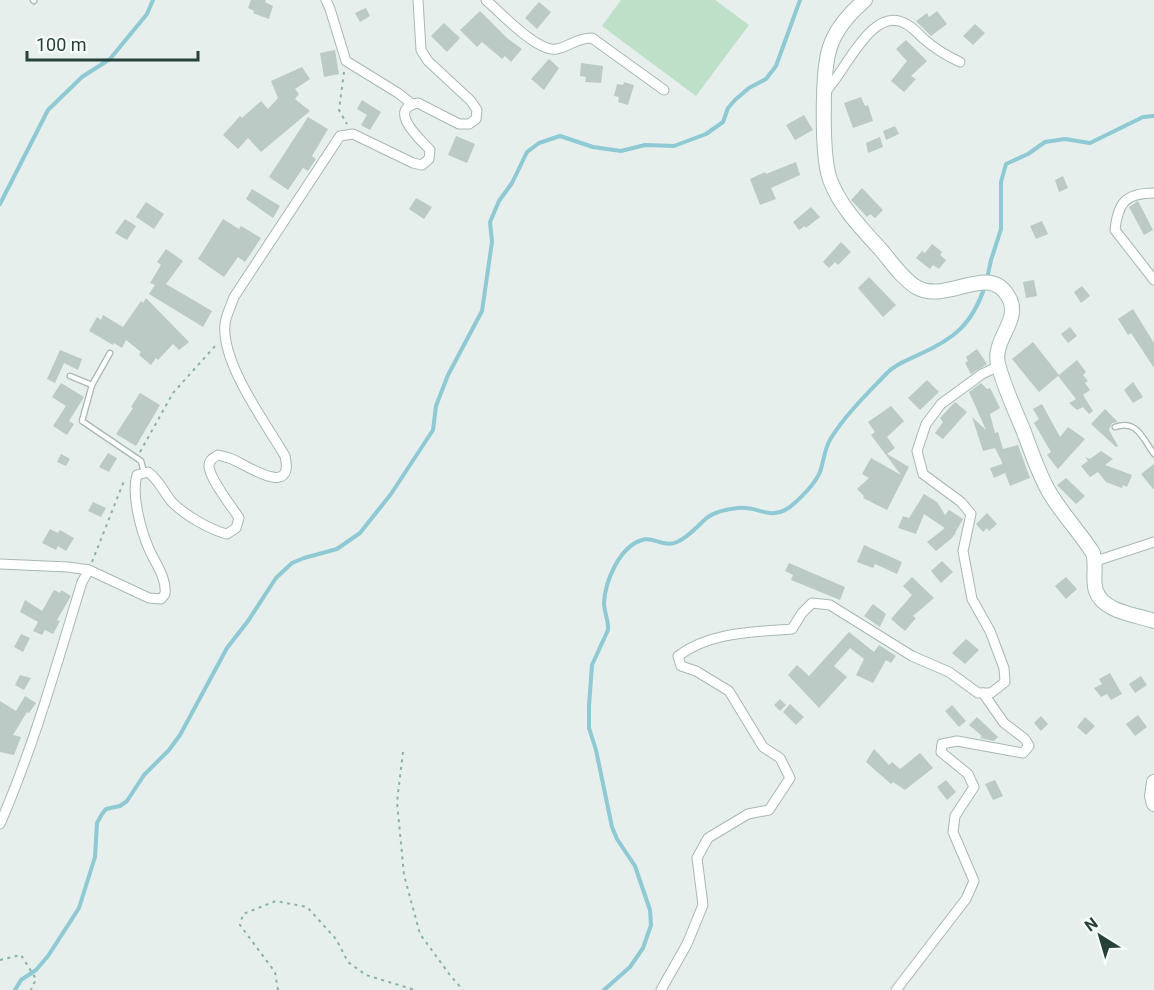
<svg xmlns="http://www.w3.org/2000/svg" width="1154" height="990" font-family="Roboto,sans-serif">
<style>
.green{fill:#bfe0c8}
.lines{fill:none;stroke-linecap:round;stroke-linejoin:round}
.stream{stroke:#8ec9d4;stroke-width:4}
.building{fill:#bbcac4}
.service-casing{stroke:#a8b8b2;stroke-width:7}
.minor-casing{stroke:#a8b8b2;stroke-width:11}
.secondary-casing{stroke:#a4bbb3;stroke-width:16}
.path{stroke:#86b3a5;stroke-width:2;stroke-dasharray:3 4.5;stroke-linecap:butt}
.service{stroke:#fff;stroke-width:4.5}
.minor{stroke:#fff;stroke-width:9}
.secondary{stroke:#fff;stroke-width:14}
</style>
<rect width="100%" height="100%" fill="#e6efeb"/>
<path class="green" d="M 621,0 L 715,0 L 749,25 L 696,96 L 602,26 Z"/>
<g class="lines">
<g class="stream">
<path d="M 0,204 L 48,110 L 82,77 L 110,59 L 147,14 L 153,0"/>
<path d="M 987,279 L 991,260 L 1001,229 L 1001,182 L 1006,164 L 1028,154 L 1045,142 L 1065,139 L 1090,143 L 1143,117 L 1154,116"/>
<path d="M 15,990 L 21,980 L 36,970 L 48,956 L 79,908 L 95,857 L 97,823 L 102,814 L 106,809 L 120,806 L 127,801 L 144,775 L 169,750 L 180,735 L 227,648 L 248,621 L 276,578 L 292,563 L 304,558 L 337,549 L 360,533 L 391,494 L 433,430 L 436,406 L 448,375 L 482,311 L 492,242 L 490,222 L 499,201 L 512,183 L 527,152 L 539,143 L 560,136 L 593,147 L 621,151 L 645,145 L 674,146 L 706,134 L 723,122 L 728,108 L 735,100 L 749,88 L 766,79 L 776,66 L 800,0"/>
<path d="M 604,990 L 630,967 L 643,948 L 651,925 L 650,910 L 635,866 L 617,839 L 612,827 L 596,750 L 589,728 L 589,706 L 592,665 L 608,630 C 609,621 604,612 604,603 C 605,582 619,547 642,540 C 653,536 664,548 677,542 C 689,537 698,525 708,517 C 717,511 728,509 738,508 C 759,505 768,522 790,507 C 800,499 815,484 820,472 C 824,461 824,449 831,438 C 846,414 867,394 887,373 C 895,364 908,360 918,355 C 954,339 972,325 985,286"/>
</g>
</g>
<g class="building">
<path d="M 251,0 L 266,0 L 265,2 L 273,6 L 269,19 L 253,13 L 254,11 L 248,8 Z"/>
<path d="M 539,2 L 551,12 L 537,29 L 525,18 Z"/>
<path d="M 366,8 L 370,16 L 360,22 L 355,13 Z"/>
<path d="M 480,11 L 507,38 L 522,49 L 511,62 L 505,56 L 502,59 L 482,42 L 477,47 L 460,30 Z"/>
<path d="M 937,11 L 947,24 L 931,36 L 916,21 L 927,13 L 929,17 Z"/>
<path d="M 444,23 L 460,38 L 447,52 L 431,36 Z"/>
<path d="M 975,24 L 985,33 L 973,45 L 963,36 Z"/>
<path d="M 906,40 L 927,61 L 911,76 L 916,79 L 904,92 L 891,81 L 907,61 L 896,49 Z"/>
<path d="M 335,50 L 339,74 L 324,77 L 320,53 Z"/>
<path d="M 549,59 L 559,68 L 544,90 L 531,79 Z"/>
<path d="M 581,63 L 603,66 L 601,83 L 585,82 L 586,77 L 580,76 Z"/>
<path d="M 302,67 L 310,79 L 295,89 L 299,94 L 295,99 L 310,111 L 261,152 L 248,138 L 238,149 L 223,135 L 240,116 L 242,118 L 261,101 L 268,109 L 278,98 L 271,81 Z"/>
<path d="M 624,82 L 634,85 L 628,105 L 618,102 L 619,97 L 614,96 L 617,84 L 623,85 Z"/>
<path d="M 861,97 L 865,106 L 868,105 L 873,121 L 853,128 L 844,103 Z"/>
<path d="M 362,100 L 381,112 L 370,130 L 361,125 L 367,115 L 357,109 Z"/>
<path d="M 804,115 L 813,130 L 795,140 L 786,125 Z"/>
<path d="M 308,117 L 328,129 L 312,156 L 316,159 L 308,171 L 303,168 L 288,190 L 269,177 Z"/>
<path d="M 895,126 L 899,134 L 886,140 L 883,131 Z"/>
<path d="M 456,136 L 475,144 L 467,163 L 448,155 Z"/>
<path d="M 880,137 L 883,147 L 868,153 L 866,143 Z"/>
<path d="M 796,162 L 800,175 L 771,188 L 776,199 L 760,205 L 750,179 L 765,172 L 766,174 Z"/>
<path d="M 1063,176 L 1068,188 L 1059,192 L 1055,180 Z"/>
<path d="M 862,188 L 883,210 L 875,218 L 870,214 L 867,217 L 851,200 Z"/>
<path d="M 252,189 L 280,206 L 273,218 L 246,199 Z"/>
<path d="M 416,198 L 432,207 L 424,219 L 409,209 Z"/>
<path d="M 1138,201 L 1153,230 L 1144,235 L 1129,207 Z"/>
<path d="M 146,202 L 164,214 L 154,229 L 136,217 Z"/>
<path d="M 811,207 L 820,217 L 806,228 L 805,226 L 799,230 L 793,222 Z"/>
<path d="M 125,219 L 136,226 L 127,240 L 115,233 Z"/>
<path d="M 223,219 L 239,229 L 241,226 L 261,238 L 245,262 L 238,257 L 224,277 L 198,259 Z"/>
<path d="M 1042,221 L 1048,234 L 1036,239 L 1030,226 Z"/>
<path d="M 841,242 L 851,252 L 838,265 L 835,262 L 829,268 L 823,262 Z"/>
<path d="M 932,244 L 942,252 L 940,255 L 946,260 L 939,269 L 933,265 L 930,269 L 916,258 L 922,251 L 925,253 Z"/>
<path d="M 166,249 L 183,261 L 166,284 L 212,311 L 203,327 L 149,294 L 155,285 L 150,283 L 161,265 L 157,262 Z"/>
<path d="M 869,277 L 896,305 L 883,317 L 858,288 Z"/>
<path d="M 1034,280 L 1037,296 L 1026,298 L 1023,282 Z"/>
<path d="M 1082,286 L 1090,296 L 1081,303 L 1074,292 Z"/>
<path d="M 146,298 L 189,342 L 179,350 L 173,344 L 158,360 L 156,358 L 151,365 L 139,355 L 141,352 L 126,340 L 122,348 L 114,343 L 113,345 L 89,331 L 97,317 L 101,320 L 103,315 L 123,327 L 141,301 L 143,303 Z"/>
<path d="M 1133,309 L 1154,343 L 1154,368 L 1131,333 L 1128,335 L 1118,319 Z"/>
<path d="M 1070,327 L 1077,336 L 1068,343 L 1061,334 Z"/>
<path d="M 1033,342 L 1059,375 L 1077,360 L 1086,372 L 1083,375 L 1088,381 L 1085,383 L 1090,390 L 1083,395 L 1093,411 L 1089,414 L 1083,407 L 1077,410 L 1069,403 L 1076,399 L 1058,376 L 1039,392 L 1012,359 Z"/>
<path d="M 977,349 L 987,364 L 971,374 L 965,363 L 968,361 L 966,357 Z"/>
<path d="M 60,350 L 82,359 L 78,370 L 64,363 L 55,383 L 47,379 Z"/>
<path d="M 927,380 L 939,392 L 920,410 L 908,398 Z"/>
<path d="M 1133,382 L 1143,397 L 1133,403 L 1124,390 Z"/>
<path d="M 61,383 L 84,397 L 69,421 L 74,424 L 67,435 L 53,426 L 66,406 L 52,397 Z"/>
<path d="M 981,383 L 987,389 L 990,388 L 1000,408 L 990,414 L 995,433 L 998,432 L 1003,449 L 1018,445 L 1030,478 L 1010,486 L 1005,473 L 994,478 L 990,468 L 1002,464 L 1002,462 L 995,448 L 983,451 L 972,417 L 986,430 L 969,392 Z"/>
<path d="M 140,393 L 160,405 L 136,446 L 116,434 L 133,408 L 131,407 Z"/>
<path d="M 955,402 L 967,412 L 943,439 L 935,433 L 943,422 L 940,418 Z"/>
<path d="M 1042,404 L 1060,437 L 1068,427 L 1085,439 L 1058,469 L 1047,455 L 1051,452 L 1034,423 L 1039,419 L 1033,409 Z"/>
<path d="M 891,406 L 904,421 L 887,437 L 895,448 L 887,454 L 909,467 L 887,510 L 863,498 L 864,496 L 857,489 L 869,478 L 862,474 L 871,458 L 901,475 L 871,435 L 875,432 L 868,422 Z"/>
<path d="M 1105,409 L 1118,422 L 1112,423 L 1109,430 L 1118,446 L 1116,447 L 1091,424 Z"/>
<path d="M 1101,451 L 1113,459 L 1105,465 L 1132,475 L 1127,487 L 1123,485 L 1122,488 L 1106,482 L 1098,472 L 1090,477 L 1081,466 L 1088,461 L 1085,457 L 1090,459 Z"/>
<path d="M 108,453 L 117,458 L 109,472 L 99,467 Z"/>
<path d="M 61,454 L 70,459 L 66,466 L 57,462 Z"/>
<path d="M 1154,464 L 1154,490 L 1141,474 Z"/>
<path d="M 1066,478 L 1085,496 L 1076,504 L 1057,485 Z"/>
<path d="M 924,494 L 937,502 L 945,515 L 949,510 L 963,519 L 955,533 L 957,536 L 955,534 L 951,539 L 936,551 L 927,542 L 945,528 L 924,514 L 916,534 L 898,528 L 903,516 L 909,518 Z"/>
<path d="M 93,502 L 106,508 L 101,517 L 88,511 Z"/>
<path d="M 987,513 L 997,524 L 989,531 L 987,528 L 983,532 L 976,524 Z"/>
<path d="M 50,529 L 58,533 L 60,530 L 74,538 L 66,551 L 58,546 L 56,550 L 42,543 Z"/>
<path d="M 864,545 L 902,562 L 897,574 L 875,564 L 873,568 L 857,562 Z"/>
<path d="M 942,561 L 953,572 L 941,583 L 931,571 Z"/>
<path d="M 789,563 L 845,587 L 840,600 L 791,580 L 793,575 L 785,571 Z"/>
<path d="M 912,577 L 934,598 L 913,616 L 916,618 L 905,631 L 891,619 L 912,595 L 903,586 Z"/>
<path d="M 1066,577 L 1077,589 L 1066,599 L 1055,586 Z"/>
<path d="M 54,590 L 60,593 L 61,590 L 71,596 L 57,620 L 60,621 L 53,634 L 45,630 L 42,635 L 33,631 L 38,622 L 20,612 L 25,600 L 42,611 Z"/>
<path d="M 873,604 L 886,614 L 880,627 L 864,616 Z"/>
<path d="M 849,632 L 874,652 L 879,645 L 896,656 L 891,663 L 886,660 L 873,683 L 856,675 L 864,659 L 850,648 L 834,666 L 847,677 L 819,708 L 788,675 L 797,665 L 809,676 Z"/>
<path d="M 21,634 L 30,638 L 23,652 L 14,647 Z"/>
<path d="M 966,639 L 979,650 L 965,664 L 952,653 Z"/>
<path d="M 1110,673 L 1122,694 L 1111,700 L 1107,694 L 1101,697 L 1094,688 L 1102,684 L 1099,679 Z"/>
<path d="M 20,675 L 31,678 L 24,690 L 15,685 Z"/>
<path d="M 1141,676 L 1147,685 L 1135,693 L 1129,684 Z"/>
<path d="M 25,696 L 36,703 L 29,713 L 27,712 L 13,735 L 21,737 L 14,755 L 0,752 L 0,701 L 16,711 Z"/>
<path d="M 780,699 L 786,705 L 780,711 L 774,705 Z"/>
<path d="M 790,704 L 804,717 L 796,725 L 783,712 Z"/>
<path d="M 952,705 L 966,721 L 959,727 L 945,711 Z"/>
<path d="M 1138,715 L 1147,727 L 1135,736 L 1126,724 Z"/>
<path d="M 1041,716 L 1048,724 L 1041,731 L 1034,723 Z"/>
<path d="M 977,717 L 998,737 L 994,741 L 980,738 L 982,736 L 969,725 Z"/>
<path d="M 1085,717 L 1095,726 L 1086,735 L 1077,727 Z"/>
<path d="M 874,749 L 889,765 L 892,762 L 900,769 L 920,753 L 933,768 L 905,790 L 893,782 L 891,784 L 866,762 Z"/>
<path d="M 946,780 L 956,792 L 947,800 L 937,787 Z"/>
<path d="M 995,780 L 1003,796 L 993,800 L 985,784 Z"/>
</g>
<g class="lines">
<defs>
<g id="service">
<path d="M 33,0 L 34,1"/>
<path d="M 110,353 L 92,385 L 82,421 L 141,461 L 144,472"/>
<path d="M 70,376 L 92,385"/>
<path d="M 1115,427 C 1137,419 1143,439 1154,454"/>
</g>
<g id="minor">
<path d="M 326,0 L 330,9 L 346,61 L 398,93 L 412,104"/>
<path d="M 486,0 C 500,12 537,52 556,49 C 569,47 576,38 592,38 L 664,90"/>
<path d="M 824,93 C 844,75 872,3 906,24 C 913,27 918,34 924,39 C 934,48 947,56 960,62"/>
<path d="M 1154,193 C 1125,193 1118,203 1115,230 L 1154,280"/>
<path d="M 1096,561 L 1154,542"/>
<path d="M 0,564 L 68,567 L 89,570"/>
<path d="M 0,824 C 34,746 57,663 82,582 L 89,570 L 149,598 L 161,599 L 165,594 C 167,578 155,563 149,549 C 141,531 131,494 137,475 L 148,472 C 159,480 163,491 171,501 C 183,514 210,530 227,534 L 236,528 L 239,518 C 232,507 209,478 209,466 C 209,460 213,458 218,455 C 222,456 227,457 232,459 C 246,465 295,499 285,456 C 265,422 221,363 225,324 C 226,315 231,306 234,297 L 340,136 L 353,134 L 413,163 L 422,165 L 429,159 L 430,150 C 420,139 386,109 418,103 L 459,124 L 469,124 L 476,119 L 477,110 L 471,101 L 428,61 L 421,50 L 418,0"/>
<path d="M 661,990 L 687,944 L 703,905 L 697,858 L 708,838 L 748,814 L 769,810 L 790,778 L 780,758 L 763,747 L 729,691 L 696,671 L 681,666 L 678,656 C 710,632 753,632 792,629 L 802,613 L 812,603 L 830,605 L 912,656 L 949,672 L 978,693 L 991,693 L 1005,682 L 1004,668 L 990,631 L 972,599 L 963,551 L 971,514 L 961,502 L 923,474 L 917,451 L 926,424 L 941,404 L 982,374 L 999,366"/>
<path d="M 896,990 L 966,899 L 974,881 L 953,832 L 955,816 L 974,787 L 968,774 L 941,752 L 942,744 L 957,741 L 1023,753 L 1029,746 L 1025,739 L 1004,723 L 983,693"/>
</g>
<g id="secondary">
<path d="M 865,0 C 850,13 836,28 830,47 C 822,70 821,160 831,182 C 841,208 863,230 882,251 C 892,263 902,278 916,287 C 947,305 988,262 1008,296 C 1023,319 992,339 998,364 C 1004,387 1015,410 1024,432 C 1031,451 1038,472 1048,490 C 1061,513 1079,531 1093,553 C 1097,566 1092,579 1096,591 C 1103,612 1137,615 1154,621"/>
<path d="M 1154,782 L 1152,796 L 1154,804"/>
</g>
</defs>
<use href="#service" class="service-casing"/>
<use href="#minor" class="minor-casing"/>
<use href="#secondary" class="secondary-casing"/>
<g class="path">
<path d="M 344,72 L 339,110 L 347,124"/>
<path d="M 140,452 L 173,393 L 216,345"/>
<path d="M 92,562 L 124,481"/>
<path d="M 403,752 L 397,802 L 404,875 L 420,934 L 450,975 L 463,990"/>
<path d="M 0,960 L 21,955 L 36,979 L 31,990"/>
<path d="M 278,990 L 275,972 L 240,925 L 243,914 L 276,901 L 307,907 L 336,939 L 348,962 L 366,975 L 415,990"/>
</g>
<use href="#service" class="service"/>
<use href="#minor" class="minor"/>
<use href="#secondary" class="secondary"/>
</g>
<g transform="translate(1100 936) rotate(323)" stroke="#f7fbf9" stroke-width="4.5" paint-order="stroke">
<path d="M0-4.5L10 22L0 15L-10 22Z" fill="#24423a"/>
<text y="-9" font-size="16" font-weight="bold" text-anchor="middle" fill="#24423a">N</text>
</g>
<path d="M27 51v9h171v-9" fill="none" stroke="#24423a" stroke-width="3"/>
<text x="36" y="51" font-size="18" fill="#24423a" stroke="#f7fbf9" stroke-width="4.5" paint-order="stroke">100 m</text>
</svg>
